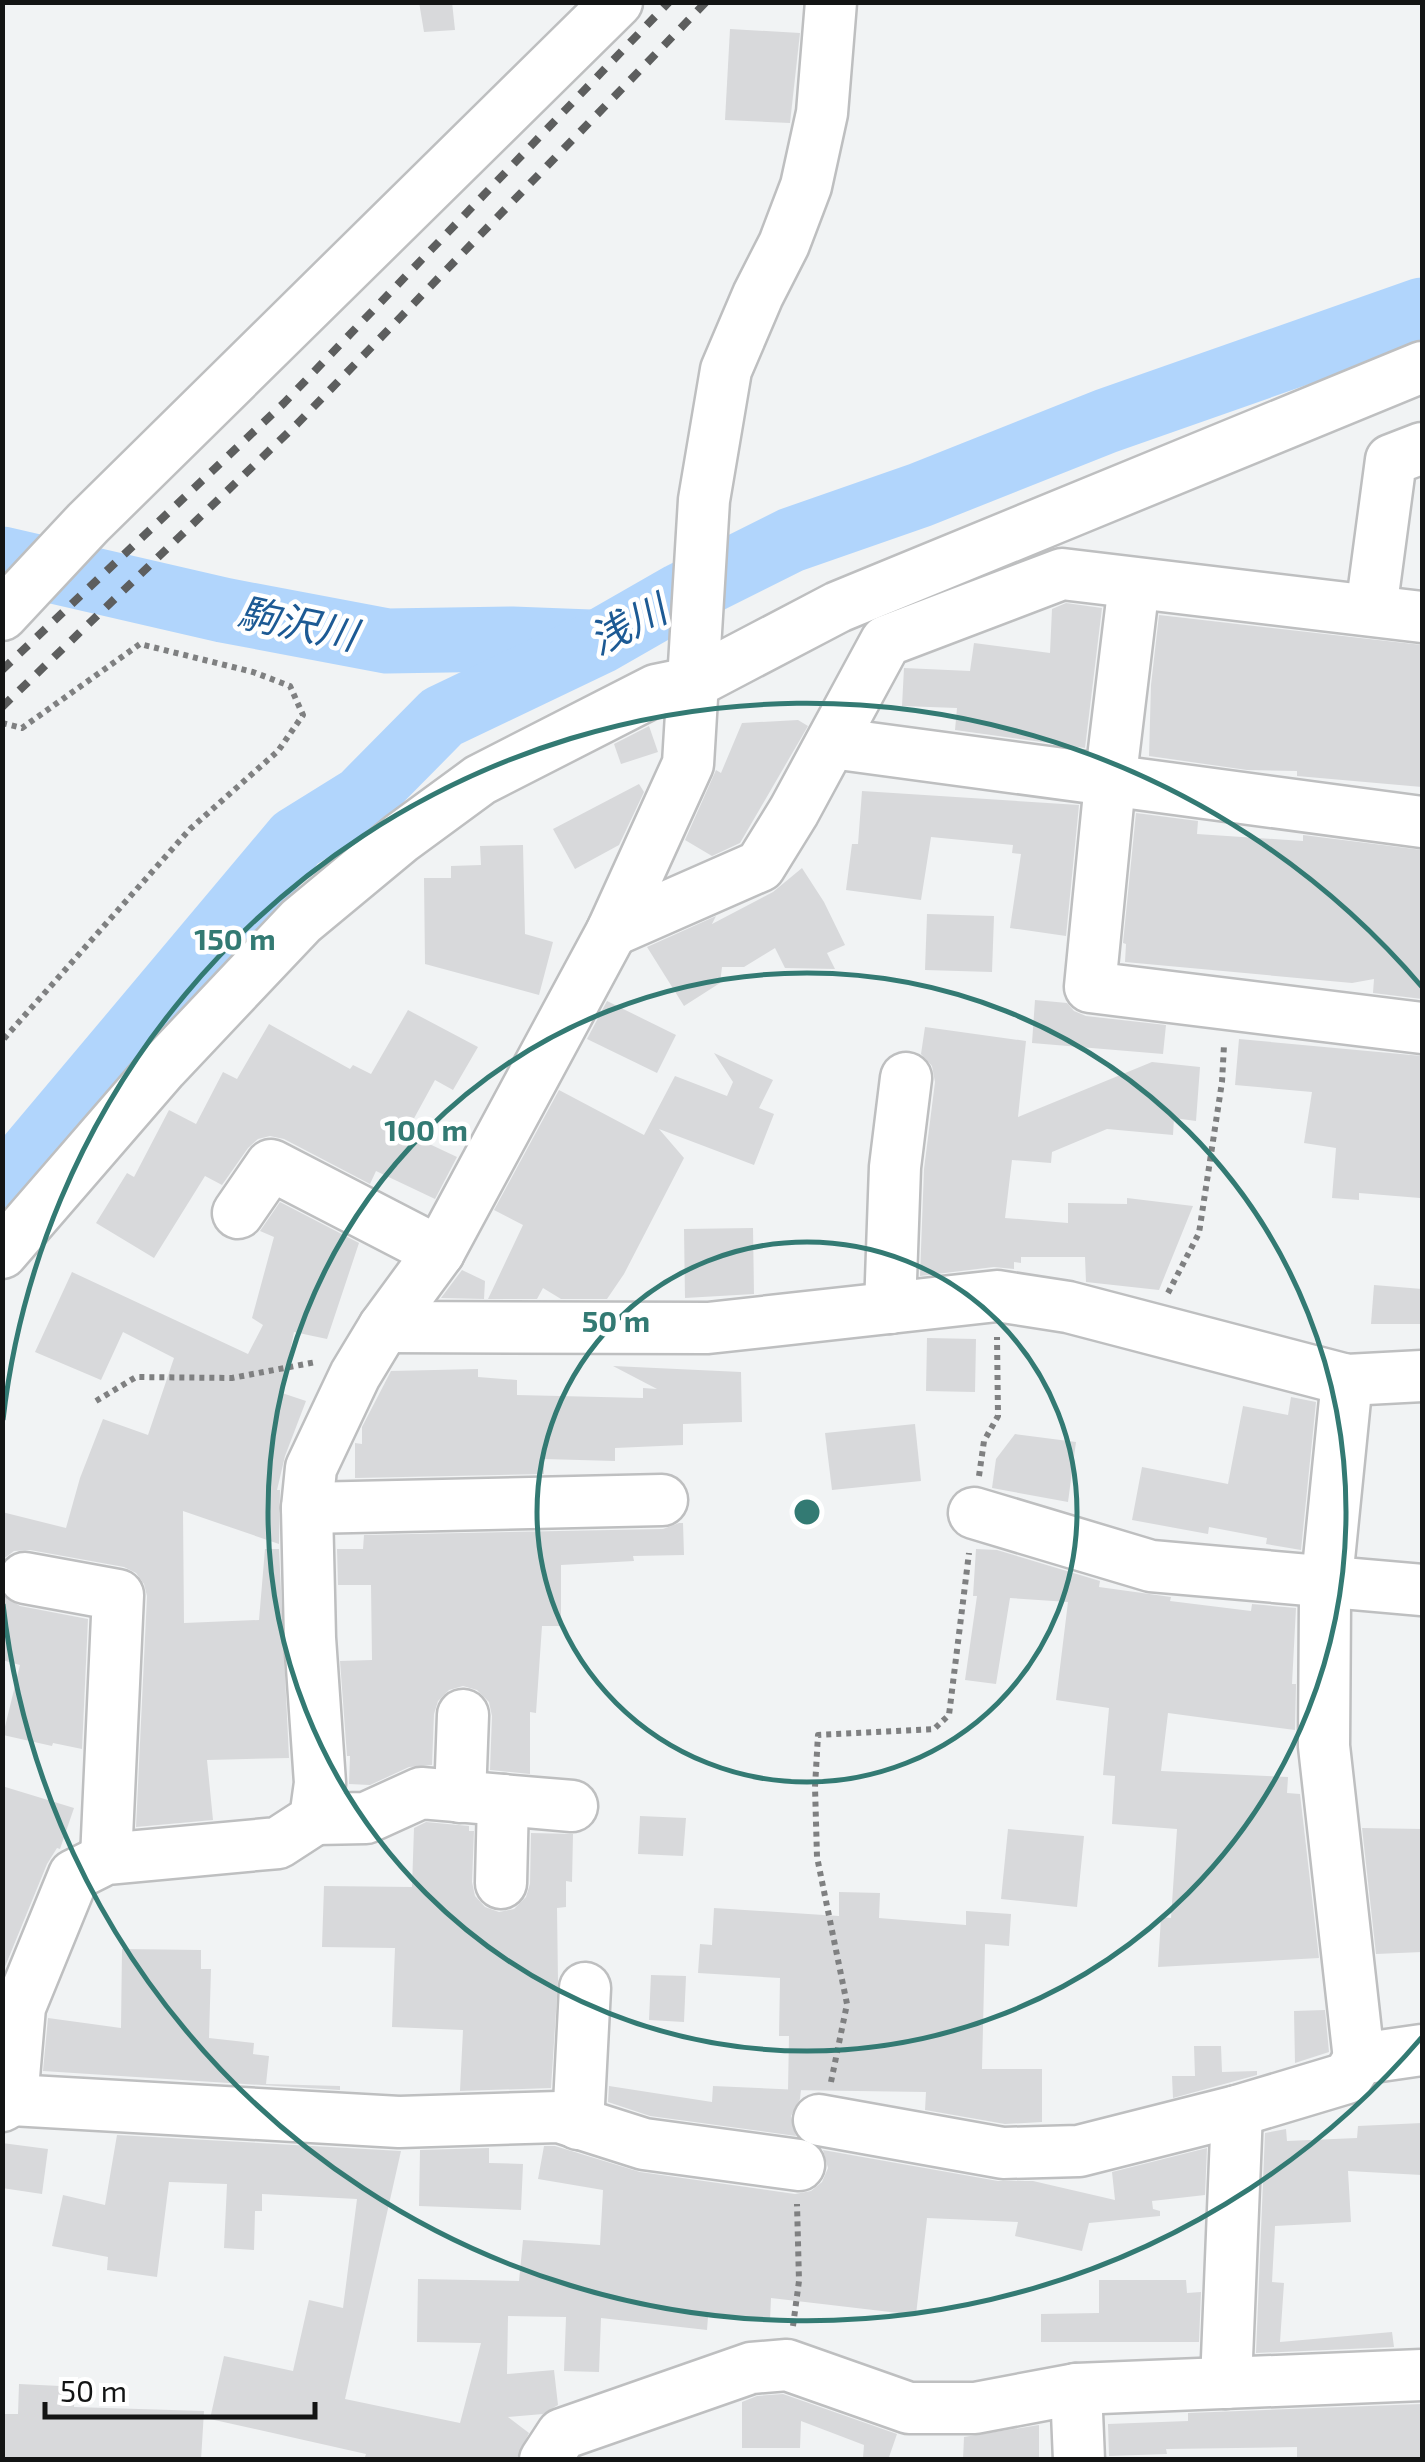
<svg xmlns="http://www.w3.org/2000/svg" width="1425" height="2462" font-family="'Exo 2','Noto Sans JP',sans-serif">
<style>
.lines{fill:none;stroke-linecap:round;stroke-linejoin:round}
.river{stroke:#b1d5fc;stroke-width:65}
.building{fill:#d8d9db}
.minor-casing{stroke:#bebfc0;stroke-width:55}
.path{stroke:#7f8081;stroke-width:6;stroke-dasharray:5 5;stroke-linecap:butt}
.minor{stroke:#fff;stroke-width:50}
.rail{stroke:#5d5e5e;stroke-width:8;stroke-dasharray:12 12;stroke-linecap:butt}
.ring{fill:none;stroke:#337a73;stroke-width:5}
.labels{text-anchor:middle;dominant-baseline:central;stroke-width:9;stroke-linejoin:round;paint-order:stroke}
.water-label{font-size:40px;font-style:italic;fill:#1d5a94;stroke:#fff}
.centre{fill:#337a73;stroke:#fff;stroke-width:5}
.ring-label{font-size:30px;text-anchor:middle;font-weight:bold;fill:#337a73;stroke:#fff;stroke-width:9;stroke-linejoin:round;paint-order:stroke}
</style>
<rect width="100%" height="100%" fill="#f1f3f4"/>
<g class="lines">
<g class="river">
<path d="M 2,559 L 223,610 L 387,641 L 512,639 L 590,642"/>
<path d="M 2,1189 L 296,839 L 362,798 L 442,717 L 599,642 L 681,595 L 791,540 L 920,495 L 1106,421 L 1422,310"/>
</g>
</g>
<g class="building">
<path d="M 419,2 L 452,2 L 455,30 L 424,32 Z"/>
<path d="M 730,29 L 800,33 L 790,123 L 725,120 Z"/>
<path d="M 1066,603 L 1102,608 L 1085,748 L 955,730 L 957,708 L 902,706 L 904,668 L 970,671 L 974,643 L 1050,653 L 1052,609 Z"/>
<path d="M 1159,615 L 1422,645 L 1422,787 L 1297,776 L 1297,771 L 1247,770 L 1149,756 L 1151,685 Z"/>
<path d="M 798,720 L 808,726 L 740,843 L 712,856 L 685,840 L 716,770 L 721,773 L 742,723 Z"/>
<path d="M 649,726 L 658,752 L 621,764 L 614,744 Z"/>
<path d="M 639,784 L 644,792 L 619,845 L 575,869 L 553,829 Z"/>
<path d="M 862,791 L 1079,805 L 1066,936 L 1010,928 L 1021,854 L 1012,853 L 1013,845 L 931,837 L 921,900 L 846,890 L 852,844 L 858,844 Z"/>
<path d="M 1136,813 L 1198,821 L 1197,834 L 1303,841 L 1303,835 L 1422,850 L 1422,999 L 1373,993 L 1374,979 L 1352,983 L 1125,962 L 1126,944 L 1123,943 Z"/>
<path d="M 523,845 L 525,934 L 553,942 L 539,995 L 425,964 L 424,878 L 451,878 L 451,866 L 481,865 L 480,846 Z"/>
<path d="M 802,868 L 824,902 L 845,945 L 827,953 L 835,969 L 785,968 L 775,948 L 744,967 L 722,967 L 720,983 L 684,1006 L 647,947 L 716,916 L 712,924 L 773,892 Z"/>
<path d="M 927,914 L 994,916 L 992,972 L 925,970 Z"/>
<path d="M 1035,1000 L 1067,1003 L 1074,1011 L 1086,1016 L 1166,1025 L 1163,1054 L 1032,1043 Z"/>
<path d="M 607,1001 L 676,1035 L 657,1073 L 587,1039 Z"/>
<path d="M 408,1010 L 478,1047 L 453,1090 L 435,1080 L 406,1133 L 457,1157 L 435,1199 L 376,1171 L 370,1184 L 284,1139 L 270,1136 L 258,1139 L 248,1148 L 222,1185 L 205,1176 L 154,1258 L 96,1223 L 127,1173 L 134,1177 L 169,1110 L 196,1124 L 223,1072 L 237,1079 L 269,1024 L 350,1069 L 353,1065 L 371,1074 Z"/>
<path d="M 925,1027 L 1026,1041 L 1018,1117 L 1152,1062 L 1200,1067 L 1196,1121 L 1174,1118 L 1173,1135 L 1107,1129 L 1052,1152 L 1051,1163 L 1012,1160 L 1005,1218 L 1068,1223 L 1068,1203 L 1127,1204 L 1127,1198 L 1193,1206 L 1159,1290 L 1086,1282 L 1085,1257 L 1021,1257 L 1021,1263 L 1014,1262 L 1014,1269 L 994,1267 L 920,1276 L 924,1169 L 935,1082 L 932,1066 L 921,1054 Z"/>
<path d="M 1239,1039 L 1422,1056 L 1420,1198 L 1359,1193 L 1359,1200 L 1332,1198 L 1336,1148 L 1304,1143 L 1312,1092 L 1235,1085 Z"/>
<path d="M 714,1053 L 773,1080 L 759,1108 L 774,1114 L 754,1165 L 659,1129 L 684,1158 L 624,1274 L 607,1299 L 561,1299 L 543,1288 L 537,1299 L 488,1299 L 523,1225 L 494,1210 L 559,1090 L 644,1135 L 675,1076 L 727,1096 L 733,1082 Z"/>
<path d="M 280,1202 L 359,1243 L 327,1339 L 294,1332 L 282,1393 L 306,1401 L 285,1456 L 277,1490 L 280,1490 L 279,1544 L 183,1511 L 184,1623 L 259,1620 L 265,1549 L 279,1549 L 289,1758 L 207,1760 L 213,1820 L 136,1827 L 147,1596 L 144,1584 L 136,1573 L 124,1567 L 30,1550 L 14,1551 L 2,1560 L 2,1512 L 66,1528 L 80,1478 L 103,1419 L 148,1435 L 174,1358 L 123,1332 L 101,1380 L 35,1352 L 72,1272 L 248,1354 L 263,1325 L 252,1318 L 274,1237 L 260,1231 Z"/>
<path d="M 753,1228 L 754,1294 L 685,1298 L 684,1229 Z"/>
<path d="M 462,1270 L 485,1281 L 484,1299 L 441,1298 Z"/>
<path d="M 1374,1285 L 1422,1289 L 1422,1324 L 1371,1324 Z"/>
<path d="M 927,1338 L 976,1339 L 975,1392 L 926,1391 Z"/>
<path d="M 613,1366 L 741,1372 L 742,1422 L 683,1424 L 683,1445 L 615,1448 L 615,1461 L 544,1459 L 544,1474 L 355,1478 L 355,1443 L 362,1444 L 362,1427 L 391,1371 L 478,1369 L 478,1377 L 517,1380 L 517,1395 L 643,1398 L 643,1388 L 657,1389 Z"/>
<path d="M 1291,1397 L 1316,1402 L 1301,1550 L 1266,1544 L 1267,1538 L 1209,1527 L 1208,1534 L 1132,1520 L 1142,1467 L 1228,1484 L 1243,1406 L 1288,1415 Z"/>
<path d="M 915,1424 L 921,1481 L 832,1490 L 825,1433 Z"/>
<path d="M 1015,1434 L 1076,1442 L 1068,1502 L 992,1488 L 996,1459 Z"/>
<path d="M 679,1523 L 683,1523 L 684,1555 L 633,1556 L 634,1561 L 561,1565 L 561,1626 L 542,1626 L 536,1713 L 530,1712 L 530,1774 L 490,1770 L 492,1716 L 489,1702 L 477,1690 L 463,1686 L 449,1690 L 438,1701 L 434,1714 L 432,1765 L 409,1767 L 370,1785 L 349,1784 L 350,1756 L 347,1756 L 340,1661 L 372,1660 L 371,1585 L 338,1585 L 337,1549 L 363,1549 L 364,1535 L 663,1529 Z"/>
<path d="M 976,1549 L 997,1550 L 1100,1581 L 1099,1587 L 1171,1597 L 1170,1601 L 1251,1611 L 1252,1604 L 1296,1608 L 1292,1684 L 1296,1684 L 1295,1730 L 1168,1713 L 1161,1771 L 1288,1777 L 1287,1793 L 1300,1794 L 1319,1958 L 1158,1967 L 1161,1917 L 1171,1918 L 1177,1829 L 1112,1824 L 1115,1776 L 1103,1775 L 1109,1708 L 1056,1700 L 1068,1602 L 1010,1598 L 996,1684 L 965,1680 L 977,1596 L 973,1596 Z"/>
<path d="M 2,1595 L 20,1606 L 88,1619 L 82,1749 L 53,1743 L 52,1746 L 3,1735 L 20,1665 L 2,1660 Z"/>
<path d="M 2,1786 L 74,1808 L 60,1849 L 57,1848 L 47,1864 L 2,1974 Z"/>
<path d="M 640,1816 L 686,1818 L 683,1856 L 638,1854 Z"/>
<path d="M 426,1822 L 469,1826 L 469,1831 L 474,1831 L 472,1882 L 475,1896 L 485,1907 L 499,1912 L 514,1909 L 526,1897 L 530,1884 L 531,1833 L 573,1834 L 572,1882 L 566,1881 L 566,1907 L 557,1908 L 558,1981 L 551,2088 L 460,2091 L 463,2030 L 392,2027 L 395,1948 L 322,1947 L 324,1886 L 412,1887 L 414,1828 Z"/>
<path d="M 1362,1828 L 1422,1829 L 1422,1952 L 1376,1954 Z"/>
<path d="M 1008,1829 L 1084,1836 L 1077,1907 L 1001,1899 Z"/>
<path d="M 839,1892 L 880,1893 L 879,1918 L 966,1925 L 966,1911 L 1011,1914 L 1009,1946 L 985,1944 L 982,2069 L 1042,2069 L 1042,2122 L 1005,2124 L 925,2110 L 926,2092 L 788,2090 L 789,2036 L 779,2036 L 780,1978 L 698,1973 L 700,1944 L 712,1945 L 714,1908 L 839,1916 Z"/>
<path d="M 122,1949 L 201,1950 L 201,1969 L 211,1969 L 209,2038 L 254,2043 L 253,2054 L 269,2056 L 266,2084 L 340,2086 L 340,2090 L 43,2071 L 48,2018 L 121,2028 Z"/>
<path d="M 651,1975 L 686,1976 L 684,2022 L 649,2020 Z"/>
<path d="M 1325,2010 L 1329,2052 L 1295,2063 L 1294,2011 Z"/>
<path d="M 1194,2046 L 1221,2046 L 1222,2072 L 1257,2071 L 1257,2075 L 1173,2098 L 1172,2076 L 1195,2076 Z"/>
<path d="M 609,2086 L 712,2102 L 713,2086 L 801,2090 L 800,2099 L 791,2116 L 796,2136 L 650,2116 L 608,2102 Z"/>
<path d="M 1422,2123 L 1422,2175 L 1348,2171 L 1351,2222 L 1275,2226 L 1272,2282 L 1284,2283 L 1280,2342 L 1392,2332 L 1394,2347 L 1256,2353 L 1265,2133 L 1286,2129 L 1287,2141 L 1357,2138 L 1358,2126 Z"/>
<path d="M 117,2135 L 401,2151 L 345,2399 L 460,2423 L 481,2343 L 417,2342 L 418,2279 L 519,2281 L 523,2240 L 600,2245 L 603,2190 L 538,2179 L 544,2146 L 555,2146 L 640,2172 L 795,2194 L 811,2191 L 822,2182 L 828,2168 L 823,2150 L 998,2181 L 1033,2181 L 1115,2200 L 1112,2172 L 1207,2148 L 1205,2195 L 1152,2201 L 1153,2209 L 1160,2211 L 1160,2216 L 1089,2223 L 1082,2251 L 1015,2236 L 1018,2222 L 927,2218 L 916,2315 L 771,2298 L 770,2321 L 708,2317 L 707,2330 L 601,2318 L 599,2372 L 564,2371 L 566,2317 L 508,2316 L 507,2374 L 554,2370 L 558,2405 L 543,2414 L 508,2417 L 529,2433 L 516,2460 L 364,2460 L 366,2454 L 210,2419 L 224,2356 L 293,2371 L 309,2300 L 343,2308 L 357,2199 L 262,2194 L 262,2211 L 255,2211 L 254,2250 L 224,2248 L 227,2184 L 169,2182 L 157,2277 L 107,2270 L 108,2257 L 52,2246 L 63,2195 L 105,2205 Z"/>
<path d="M 2,2143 L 48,2149 L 42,2194 L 2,2188 Z"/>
<path d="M 489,2148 L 489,2163 L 523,2164 L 521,2210 L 419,2206 L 420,2150 Z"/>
<path d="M 1099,2280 L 1186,2280 L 1187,2293 L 1201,2292 L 1199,2342 L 1041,2342 L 1041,2314 L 1099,2313 Z"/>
<path d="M 19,2384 L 60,2386 L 60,2392 L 75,2392 L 74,2407 L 204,2411 L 201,2460 L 3,2460 L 4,2414 L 18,2414 Z"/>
<path d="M 783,2394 L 897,2434 L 888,2460 L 863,2458 L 864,2445 L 801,2421 L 800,2448 L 742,2448 L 742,2402 L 757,2396 Z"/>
<path d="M 1422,2404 L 1422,2460 L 1297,2460 L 1297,2447 L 1166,2449 L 1167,2454 L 1109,2456 L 1108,2424 L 1188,2421 L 1188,2413 Z"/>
<path d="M 1039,2425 L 1039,2460 L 963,2460 L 964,2437 Z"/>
</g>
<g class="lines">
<defs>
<g id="minor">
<path d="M 1134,584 L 1110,783 L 1090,987 L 1422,1028"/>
<path d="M 1371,610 L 1391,460 L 1422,448"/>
<path d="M 2,615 L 88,523 L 617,2"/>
<path d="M 832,743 L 1422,822"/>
<path d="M 612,931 L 760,866 L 794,811 L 886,641 L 1062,574 L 1422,617"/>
<path d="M 238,1213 L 271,1165 L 439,1252"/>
<path d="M 2,1253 L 163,1067 L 301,921 L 401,838 L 480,780 L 656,690 L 695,682 L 838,607 L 1422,367"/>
<path d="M 890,1308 L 895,1167 L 906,1078"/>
<path d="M 384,1327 L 708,1328 L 997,1296 L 1068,1307 L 1347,1380 L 1422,1376"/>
<path d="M 1347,1380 L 1325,1599 L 1324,1746 L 1359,2059 L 1422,2050"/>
<path d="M 307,1508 L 662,1500"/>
<path d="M 974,1513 L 1151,1566 L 1422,1590"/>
<path d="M 25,1578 L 118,1595 L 106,1859"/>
<path d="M 460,1797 L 463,1715"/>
<path d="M 315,1819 L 366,1818 L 421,1793 L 572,1806"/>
<path d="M 501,1883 L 503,1800"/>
<path d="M 12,2100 L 399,2122 L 559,2117 L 644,2144 L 799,2165"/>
<path d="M 2,2106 L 12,2100 L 20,2007 L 74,1875 L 106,1859 L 278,1843 L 315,1819 L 320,1783 L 310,1638 L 307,1508 L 311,1468 L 355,1375 L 384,1327 L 439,1252 L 612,931 L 688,764 L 704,500 L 726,370 L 758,295 L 784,244 L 806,186 L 822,113 L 831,2"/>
<path d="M 819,2120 L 1003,2153 L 1079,2151 L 1237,2111 L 1347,2078 L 1359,2059"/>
<path d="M 578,2124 L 585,1988"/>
<path d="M 1226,2383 L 1237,2111"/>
<path d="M 1076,2389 L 1079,2460"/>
<path d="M 545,2460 L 562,2434 L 751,2368 L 787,2365 L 909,2408 L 975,2408 L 1076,2389 L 1422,2375"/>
</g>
</defs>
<use href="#minor" class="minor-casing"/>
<g class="path">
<path d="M 2,723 L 22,728 L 140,644 L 253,672 L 290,686 L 303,715 L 278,751 L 190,829 L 2,1041"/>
<path d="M 1168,1293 L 1199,1233 L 1222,1082 L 1224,1045"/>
<path d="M 96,1401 L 136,1377 L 232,1378 L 316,1362"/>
<path d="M 979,1476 L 984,1441 L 998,1416 L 997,1337"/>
<path d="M 831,2082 L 847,2004 L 817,1857 L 815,1787 L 818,1735 L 934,1729 L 949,1715 L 969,1553"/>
<path d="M 793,2326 L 799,2281 L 797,2204"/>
</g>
<use href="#minor" class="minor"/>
<g class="rail">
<path d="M 2,670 L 284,403 L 669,2"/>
<path d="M 2,707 L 297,424 L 706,2"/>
</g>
</g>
<g class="ring">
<circle cx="807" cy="1512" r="270"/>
<circle cx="807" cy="1512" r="539"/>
<path d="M1422 2037A809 809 0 0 1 3 1604M3 1420A809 809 0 0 1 1422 987"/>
</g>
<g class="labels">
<g class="water-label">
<text transform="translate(298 622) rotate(12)">駒沢川</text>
<text transform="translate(627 623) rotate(-27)">浅川</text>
</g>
</g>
<circle cx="807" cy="1512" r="15" class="centre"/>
<g class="ring-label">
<text x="235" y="950">150 m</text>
<text x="426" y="1141">100 m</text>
<text x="616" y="1332">50 m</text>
</g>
<rect width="1425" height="2462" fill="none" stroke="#131414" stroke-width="10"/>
<path d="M45 2402v15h270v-15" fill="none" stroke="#131414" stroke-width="5"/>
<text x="60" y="2402" font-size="30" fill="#131414" stroke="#ffffff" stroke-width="8" paint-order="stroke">50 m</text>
</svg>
